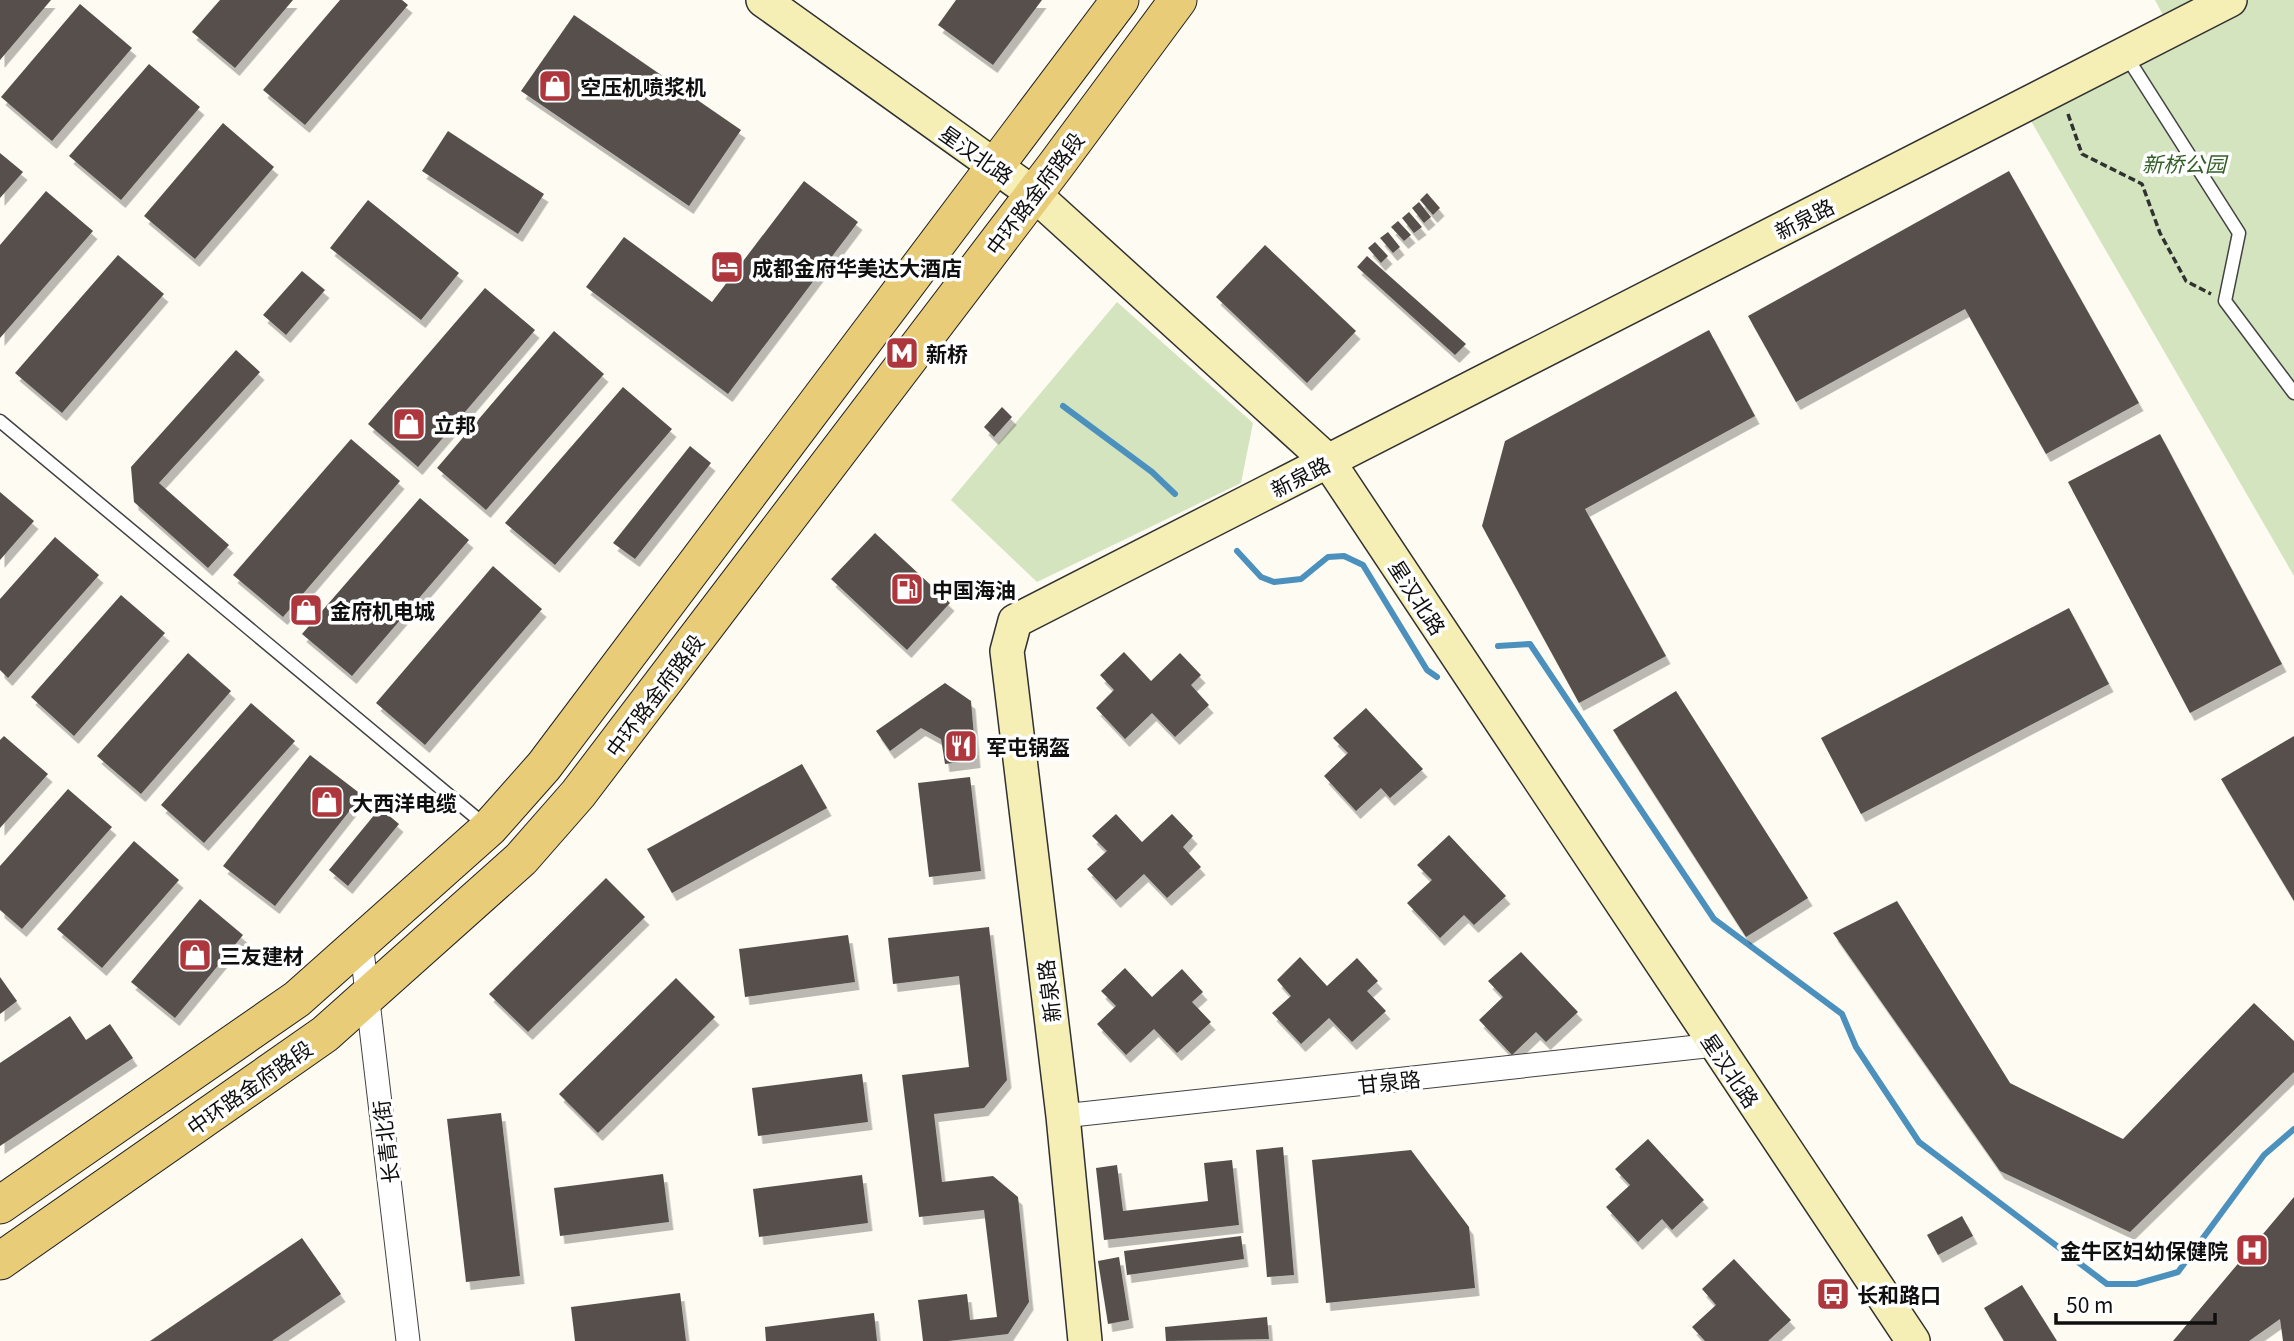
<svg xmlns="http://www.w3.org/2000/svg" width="2294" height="1341" font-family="Georgia,'Noto Sans SC',serif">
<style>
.green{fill:#d3e4bf}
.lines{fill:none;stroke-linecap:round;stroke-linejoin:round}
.stream{stroke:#4c91bd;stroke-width:6}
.building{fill:#56504c;filter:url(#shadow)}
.lane-casing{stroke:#424242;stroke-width:15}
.street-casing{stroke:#424242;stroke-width:25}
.secondary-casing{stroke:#313131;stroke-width:36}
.primary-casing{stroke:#202020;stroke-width:39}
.path{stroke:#313131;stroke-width:3.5;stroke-dasharray:7 3.5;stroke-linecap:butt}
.lane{stroke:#fff;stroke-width:12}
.street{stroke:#fff;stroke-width:23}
.secondary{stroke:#f5eeb5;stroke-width:33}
.primary{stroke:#e8cc77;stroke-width:37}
.labels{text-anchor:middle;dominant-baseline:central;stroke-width:7;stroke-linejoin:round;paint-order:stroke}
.poi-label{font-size:21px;font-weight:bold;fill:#0f0f0f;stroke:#fff;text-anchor:start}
.street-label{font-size:21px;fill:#0f0f0f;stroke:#fff}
.park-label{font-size:21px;font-style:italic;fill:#325f26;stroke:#fff}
</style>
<defs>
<filter id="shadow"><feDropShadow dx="4.5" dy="8" stdDeviation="0" flood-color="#0004"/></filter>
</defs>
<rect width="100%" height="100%" fill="#fdfbf2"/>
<g class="green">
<path d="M 2155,0 L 2294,0 L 2294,576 L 2031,121 L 2175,38 Z"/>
<path d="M 1117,302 L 1253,423 L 1241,483 L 1037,582 L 951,500 Z"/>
</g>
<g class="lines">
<g class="stream">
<path d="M 1063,406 L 1152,472 L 1175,494"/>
<path d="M 1237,551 L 1261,577 L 1274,582 L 1301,579 L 1328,557 L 1344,556 L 1363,565 L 1427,670 L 1437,677"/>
<path d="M 1498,646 L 1530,644 L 1714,919 L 1842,1014 L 1856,1047 L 1919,1142 L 2107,1284 L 2136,1284 L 2178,1272 L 2264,1155 L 2294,1129"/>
</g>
</g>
<g class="building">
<path d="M 0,0 L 51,0 L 0,60 Z"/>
<path d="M 220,0 L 293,0 L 235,68 L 192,32 Z"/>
<path d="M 340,0 L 402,0 L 408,5 L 305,125 L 263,90 Z"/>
<path d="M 956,0 L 1042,0 L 993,65 L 938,25 Z"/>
<path d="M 80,4 L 132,48 L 52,141 L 1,97 Z"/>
<path d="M 574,15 L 741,130 L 689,206 L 521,91 Z"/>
<path d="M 149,64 L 200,107 L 121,200 L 69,156 Z"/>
<path d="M 223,123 L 274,167 L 195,259 L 144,216 Z"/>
<path d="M 448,131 L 544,194 L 518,234 L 422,171 Z"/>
<path d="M 0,153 L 23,172 L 0,198 Z"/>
<path d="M 2009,171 L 2139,403 L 2046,454 L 1965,309 L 1796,402 L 1748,316 Z"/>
<path d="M 804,181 L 858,222 L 728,394 L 586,287 L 624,237 L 712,302 Z"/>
<path d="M 46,191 L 93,231 L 0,338 L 0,245 Z"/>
<path d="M 1427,193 L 1440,208 L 1433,215 L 1420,200 Z"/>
<path d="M 368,200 L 459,273 L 421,320 L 330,248 Z"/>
<path d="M 1419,202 L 1431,217 L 1424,223 L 1412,208 Z"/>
<path d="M 1409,212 L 1422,227 L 1414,233 L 1402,218 Z"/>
<path d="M 1398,221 L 1411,235 L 1404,241 L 1391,227 Z"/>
<path d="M 1388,232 L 1400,247 L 1393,253 L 1380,238 Z"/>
<path d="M 1375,242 L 1388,256 L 1381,263 L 1368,248 Z"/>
<path d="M 1265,245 L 1356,331 L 1307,383 L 1216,297 Z"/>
<path d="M 118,255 L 164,294 L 62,413 L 15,373 Z"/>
<path d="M 1367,256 L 1466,344 L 1455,355 L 1357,267 Z"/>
<path d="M 302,271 L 325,290 L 286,335 L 263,315 Z"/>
<path d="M 485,288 L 535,330 L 418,467 L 368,424 Z"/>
<path d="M 1709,330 L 1755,416 L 1585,509 L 1666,656 L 1579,703 L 1482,526 L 1505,441 Z"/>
<path d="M 554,331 L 604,374 L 486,510 L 437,468 Z"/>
<path d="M 236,350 L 260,372 L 159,483 L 229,545 L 208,568 L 134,502 L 131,467 Z"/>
<path d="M 623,387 L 672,429 L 555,565 L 505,523 Z"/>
<path d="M 1002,407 L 1012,417 L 994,437 L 984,427 Z"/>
<path d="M 2160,434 L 2282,664 L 2190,713 L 2068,482 Z"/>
<path d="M 351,439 L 400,481 L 283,617 L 233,575 Z"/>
<path d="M 690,446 L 711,463 L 635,559 L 613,543 Z"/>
<path d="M 0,492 L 34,521 L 0,560 Z"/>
<path d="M 420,498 L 469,540 L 352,676 L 302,634 Z"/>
<path d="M 875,533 L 950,603 L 907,650 L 831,579 Z"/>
<path d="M 55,537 L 99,575 L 8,678 L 0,670 L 0,599 Z"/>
<path d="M 493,566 L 542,609 L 425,745 L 376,703 Z"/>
<path d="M 121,595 L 165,633 L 74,736 L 31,697 Z"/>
<path d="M 2069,608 L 2109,684 L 1861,814 L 1821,738 Z"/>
<path d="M 1124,652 L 1151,681 L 1180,653 L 1201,675 L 1191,685 L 1209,705 L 1175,737 L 1152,713 L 1125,739 L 1096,708 L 1114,690 L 1100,675 Z"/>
<path d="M 188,653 L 231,691 L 141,794 L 97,756 Z"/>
<path d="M 945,683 L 971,701 L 976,760 L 945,764 L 941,739 L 921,728 L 890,751 L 876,731 Z"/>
<path d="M 1676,691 L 1808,898 L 1746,937 L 1613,730 Z"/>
<path d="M 251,703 L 295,741 L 204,843 L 161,805 Z"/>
<path d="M 1366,708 L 1423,769 L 1390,798 L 1381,788 L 1356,811 L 1324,776 L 1348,753 L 1333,738 Z"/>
<path d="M 4,736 L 48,774 L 0,828 L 0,740 Z"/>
<path d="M 2294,736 L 2294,901 L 2221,779 Z"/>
<path d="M 310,755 L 362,795 L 275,906 L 223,866 Z"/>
<path d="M 802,764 L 827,808 L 672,893 L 647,849 Z"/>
<path d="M 970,777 L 981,871 L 929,877 L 918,783 Z"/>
<path d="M 68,789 L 112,827 L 22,929 L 0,910 L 0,866 Z"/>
<path d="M 380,808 L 399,824 L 348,886 L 329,870 Z"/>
<path d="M 1116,814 L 1142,842 L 1172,814 L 1193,836 L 1183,847 L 1201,867 L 1167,898 L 1144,874 L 1116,900 L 1087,869 L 1107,851 L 1092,836 Z"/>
<path d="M 1449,835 L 1506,896 L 1474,925 L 1464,915 L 1440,938 L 1407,903 L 1432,880 L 1417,865 Z"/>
<path d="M 134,841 L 179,880 L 102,968 L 57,929 Z"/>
<path d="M 606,878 L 645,917 L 528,1032 L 489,994 Z"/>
<path d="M 200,899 L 243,935 L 175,1018 L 131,982 Z"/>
<path d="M 1897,901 L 2010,1083 L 2123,1139 L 2254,1003 L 2294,1041 L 2294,1072 L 2130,1232 L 2000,1171 L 1833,933 Z"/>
<path d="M 989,927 L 1007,1080 L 984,1108 L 934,1114 L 942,1182 L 993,1176 L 1018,1197 L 1029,1302 L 1008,1334 L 948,1341 L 923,1341 L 918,1300 L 967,1294 L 970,1320 L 997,1317 L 984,1210 L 919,1217 L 902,1075 L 969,1067 L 959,976 L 893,984 L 888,938 Z"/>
<path d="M 848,935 L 855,982 L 745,997 L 739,949 Z"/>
<path d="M 1521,952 L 1578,1012 L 1546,1042 L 1536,1032 L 1512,1055 L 1479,1020 L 1503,997 L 1488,981 Z"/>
<path d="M 1300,957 L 1327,986 L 1357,958 L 1378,981 L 1367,991 L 1386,1011 L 1352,1042 L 1329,1018 L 1301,1044 L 1272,1013 L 1291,996 L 1277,980 Z"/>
<path d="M 1125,968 L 1152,997 L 1182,969 L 1203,992 L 1192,1002 L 1211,1022 L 1177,1053 L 1154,1029 L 1126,1055 L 1097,1024 L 1116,1006 L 1101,991 Z"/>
<path d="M 0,977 L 17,1001 L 0,1014 Z"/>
<path d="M 676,978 L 715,1017 L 598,1133 L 559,1094 Z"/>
<path d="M 70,1016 L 86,1040 L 110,1024 L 133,1058 L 0,1146 L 0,1063 Z"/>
<path d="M 862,1074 L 868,1122 L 758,1136 L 752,1088 Z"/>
<path d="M 501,1113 L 520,1276 L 466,1282 L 447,1119 Z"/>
<path d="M 1648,1139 L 1704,1200 L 1672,1230 L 1662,1219 L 1638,1242 L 1606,1207 L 1630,1185 L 1615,1169 Z"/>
<path d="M 1283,1147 L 1294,1275 L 1267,1277 L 1256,1150 Z"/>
<path d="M 1411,1150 L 1469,1227 L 1475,1288 L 1326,1303 L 1312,1160 Z"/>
<path d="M 1232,1160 L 1239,1225 L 1104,1240 L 1096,1168 L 1117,1165 L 1123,1211 L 1208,1201 L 1204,1163 Z"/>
<path d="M 663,1174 L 669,1222 L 560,1236 L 554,1188 Z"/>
<path d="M 862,1175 L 868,1223 L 759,1237 L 753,1189 Z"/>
<path d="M 2294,1197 L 2294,1341 L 2283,1341 L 2280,1319 L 2249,1341 L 2173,1341 Z"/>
<path d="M 1962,1216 L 1973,1236 L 1938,1255 L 1927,1235 Z"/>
<path d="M 1241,1236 L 1244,1259 L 1127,1275 L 1124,1251 Z"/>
<path d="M 302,1238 L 341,1294 L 272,1341 L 150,1341 Z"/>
<path d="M 1119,1257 L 1129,1320 L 1108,1324 L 1098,1261 Z"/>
<path d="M 1734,1259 L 1791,1320 L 1768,1341 L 1705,1341 L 1692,1327 L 1716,1305 L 1702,1289 Z"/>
<path d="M 2022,1285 L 2057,1341 L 2004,1341 L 1984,1308 Z"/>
<path d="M 680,1293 L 686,1341 L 575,1341 L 571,1307 Z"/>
<path d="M 874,1313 L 877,1341 L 766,1341 L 765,1327 Z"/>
<path d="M 1267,1317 L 1269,1339 L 1166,1341 L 1165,1327 Z"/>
</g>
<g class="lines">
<defs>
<g id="lane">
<path d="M 2125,54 L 2239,233 L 2225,301 L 2294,393"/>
<path d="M 0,421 L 486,826"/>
</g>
<g id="street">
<path d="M 361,942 L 408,1341"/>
<path d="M 1063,1116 L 1715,1045"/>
</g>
<g id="secondary">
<path d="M 763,0 L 1034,194 L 1328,461 L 1913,1341"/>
<path d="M 1085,1341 L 1063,1116 L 1007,651 L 1015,621 L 2230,0"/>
</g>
<g id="primary">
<path d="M 0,1205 L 297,999 L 489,828 L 544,766 L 1120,0"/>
<path d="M 0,1261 L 325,1034 L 521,859 L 578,794 L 1056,165 L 1178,0"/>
</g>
</defs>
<use href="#lane" class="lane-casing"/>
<use href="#street" class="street-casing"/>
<use href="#secondary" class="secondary-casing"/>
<use href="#primary" class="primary-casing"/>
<path class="path" d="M 2068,114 L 2082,154 L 2142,184 L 2160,233 L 2186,281 L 2211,294"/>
<use href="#lane" class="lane"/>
<use href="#street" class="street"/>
<use href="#secondary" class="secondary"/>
<use href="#primary" class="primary"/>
</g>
<defs>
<symbol id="shop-square" viewBox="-11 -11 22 22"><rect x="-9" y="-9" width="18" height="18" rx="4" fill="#ae373d" stroke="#fff"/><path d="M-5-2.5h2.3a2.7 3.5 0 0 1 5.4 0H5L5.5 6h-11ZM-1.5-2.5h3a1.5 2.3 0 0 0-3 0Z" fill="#fff"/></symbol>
<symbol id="hotel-square" viewBox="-11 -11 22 22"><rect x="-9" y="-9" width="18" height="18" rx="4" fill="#ae373d" stroke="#fff"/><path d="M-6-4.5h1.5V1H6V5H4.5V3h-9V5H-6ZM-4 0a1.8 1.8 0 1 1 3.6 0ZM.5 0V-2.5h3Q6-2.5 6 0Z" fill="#fff"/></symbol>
<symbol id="metro-square" viewBox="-11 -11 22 22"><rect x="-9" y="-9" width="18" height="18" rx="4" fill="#ae373d" stroke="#fff"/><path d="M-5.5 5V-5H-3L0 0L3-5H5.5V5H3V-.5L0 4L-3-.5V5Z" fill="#fff"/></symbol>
<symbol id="fuel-square" viewBox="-11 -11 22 22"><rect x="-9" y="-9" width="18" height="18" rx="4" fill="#ae373d" stroke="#fff"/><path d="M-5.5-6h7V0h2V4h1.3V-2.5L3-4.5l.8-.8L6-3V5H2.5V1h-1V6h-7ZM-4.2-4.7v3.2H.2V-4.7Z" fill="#fff"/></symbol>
<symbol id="restaurant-square" viewBox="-11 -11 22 22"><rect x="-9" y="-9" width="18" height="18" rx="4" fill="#ae373d" stroke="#fff"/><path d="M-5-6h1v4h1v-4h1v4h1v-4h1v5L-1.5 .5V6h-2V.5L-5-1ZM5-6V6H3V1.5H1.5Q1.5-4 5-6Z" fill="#fff"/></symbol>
<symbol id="hospital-square" viewBox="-11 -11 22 22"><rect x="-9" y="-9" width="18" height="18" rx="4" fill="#ae373d" stroke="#fff"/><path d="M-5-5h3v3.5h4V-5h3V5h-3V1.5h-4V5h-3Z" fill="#fff"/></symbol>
<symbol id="bus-square" viewBox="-11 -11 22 22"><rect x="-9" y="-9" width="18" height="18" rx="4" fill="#ae373d" stroke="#fff"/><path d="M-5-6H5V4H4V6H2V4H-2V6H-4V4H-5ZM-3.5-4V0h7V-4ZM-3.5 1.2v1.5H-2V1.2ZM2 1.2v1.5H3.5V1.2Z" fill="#fff"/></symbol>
</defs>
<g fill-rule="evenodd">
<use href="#shop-square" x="536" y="67" width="38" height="38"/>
<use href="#hotel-square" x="708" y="248" width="38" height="38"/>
<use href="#metro-square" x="883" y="334" width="38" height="38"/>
<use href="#shop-square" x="390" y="405" width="38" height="38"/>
<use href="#fuel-square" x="888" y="570" width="38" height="38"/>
<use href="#shop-square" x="287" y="591" width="38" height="38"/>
<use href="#restaurant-square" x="942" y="727" width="38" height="38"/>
<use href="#shop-square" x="308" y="783" width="38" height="38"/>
<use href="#shop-square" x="176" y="936" width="38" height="38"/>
<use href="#hospital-square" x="2233" y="1231" width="38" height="38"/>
<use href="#bus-square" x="1814" y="1275" width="38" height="38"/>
</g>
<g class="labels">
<g class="poi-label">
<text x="580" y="86">空压机喷浆机</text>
<text x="752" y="267">成都金府华美达大酒店</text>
<text x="926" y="353">新桥</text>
<text x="434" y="424">立邦</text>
<text x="932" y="589">中国海油</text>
<text x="330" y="610">金府机电城</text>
<text x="986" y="746">军屯锅盔</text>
<text x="352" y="802">大西洋电缆</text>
<text x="220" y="955">三友建材</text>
<text x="2228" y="1250" text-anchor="end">金牛区妇幼保健院</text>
<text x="1857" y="1294">长和路口</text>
</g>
<g class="street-label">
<text transform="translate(977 154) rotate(35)">星汉北路</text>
<text transform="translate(1034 193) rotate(-53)">中环路金府路段</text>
<text transform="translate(1804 218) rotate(-27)">新泉路</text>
<text transform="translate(1300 476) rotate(-27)">新泉路</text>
<text transform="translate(1418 597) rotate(57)">星汉北路</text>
<text transform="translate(654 695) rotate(-53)">中环路金府路段</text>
<text transform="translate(1048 991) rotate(-97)">新泉路</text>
<text transform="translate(1731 1070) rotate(56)">星汉北路</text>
<text transform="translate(1389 1081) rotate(-6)">甘泉路</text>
<text transform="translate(249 1087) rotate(-35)">中环路金府路段</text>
<text transform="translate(385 1142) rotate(-97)">长青北街</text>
</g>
<g class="park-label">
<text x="2184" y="163">新桥公园</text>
</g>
</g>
<path d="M2056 1313v10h159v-10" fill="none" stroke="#0f0f0f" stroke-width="3.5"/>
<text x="2066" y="1313" font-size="21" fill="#0f0f0f" stroke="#ffffff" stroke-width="5" paint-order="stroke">50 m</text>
</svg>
